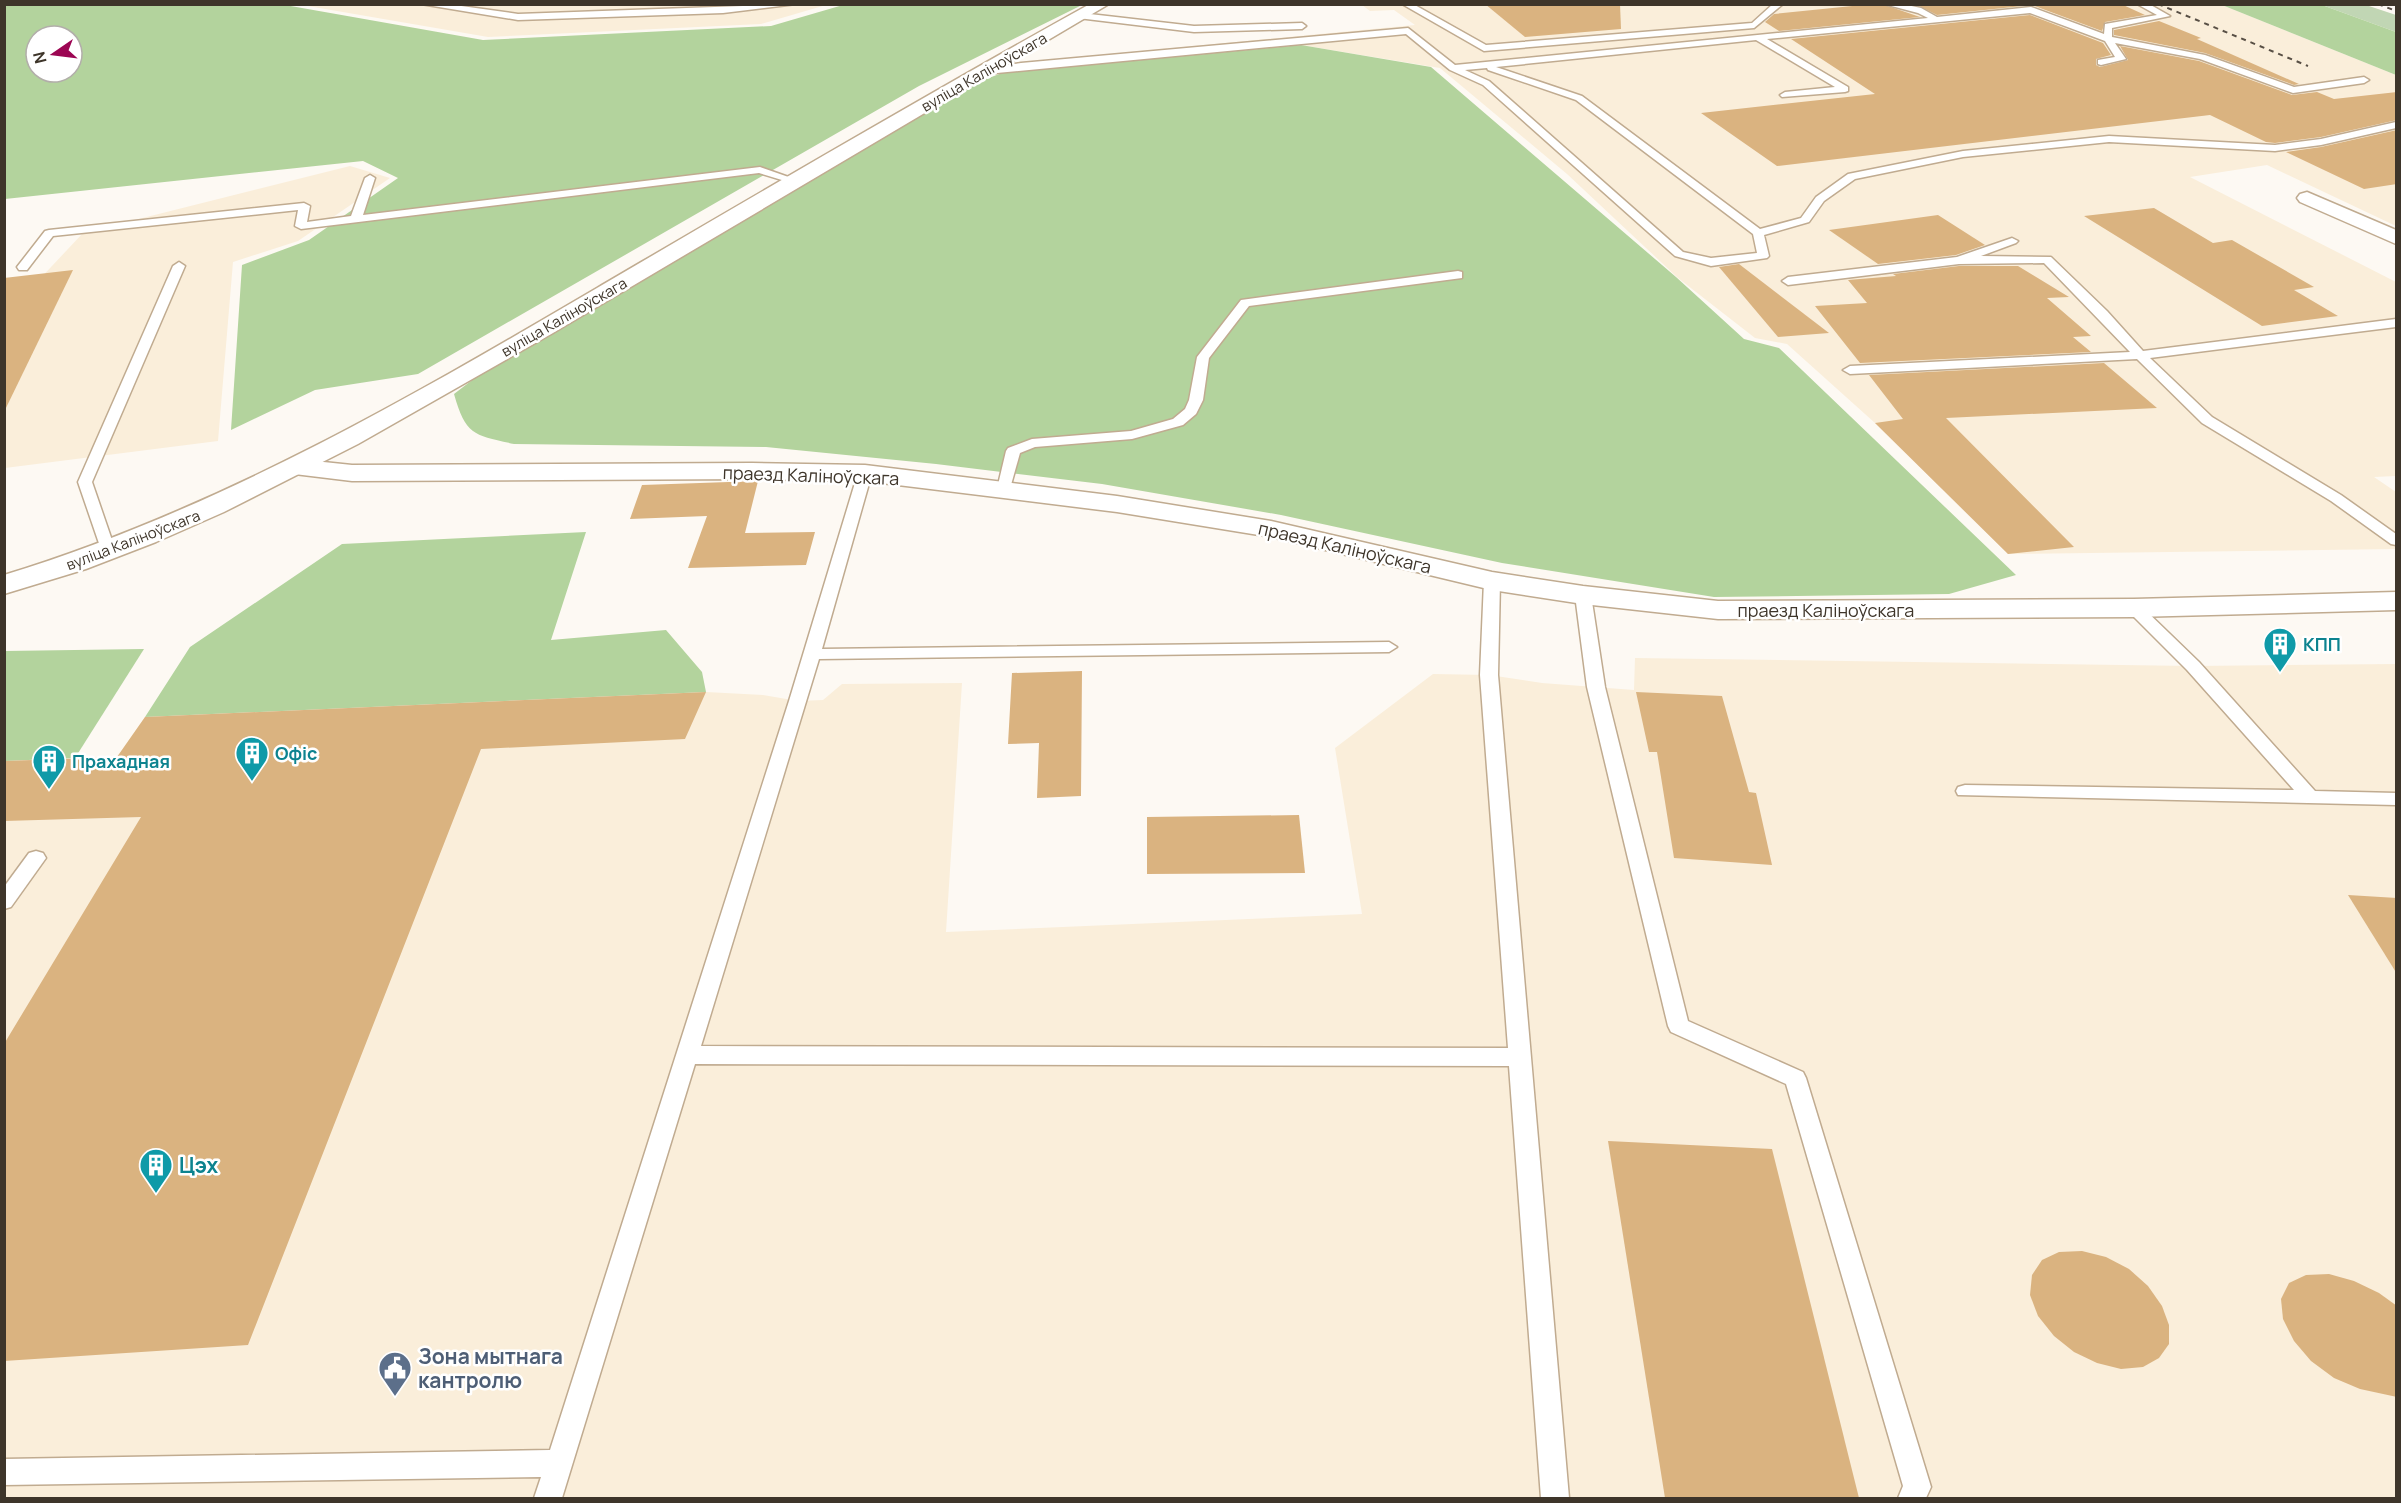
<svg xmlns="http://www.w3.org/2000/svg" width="2401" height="1503" font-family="Manrope,sans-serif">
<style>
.industrial{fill:#faeeda}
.green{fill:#c1d6b4}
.forest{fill:#b3d39d;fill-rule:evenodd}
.building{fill:#dab380}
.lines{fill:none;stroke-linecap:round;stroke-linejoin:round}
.lane-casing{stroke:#c0ab90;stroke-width:3}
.street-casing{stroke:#c0ab90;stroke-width:3}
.secondary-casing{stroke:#c0ab90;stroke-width:3}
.lane{fill:#fff;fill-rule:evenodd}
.street{fill:#fff;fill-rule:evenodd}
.secondary{fill:#fff;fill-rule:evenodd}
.rail{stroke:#584f45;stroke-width:2;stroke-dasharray:5 5;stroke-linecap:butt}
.labels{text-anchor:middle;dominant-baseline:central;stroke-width:5;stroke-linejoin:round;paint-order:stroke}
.far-street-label{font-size:15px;fill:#3e352a;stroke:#fff}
.street-label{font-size:18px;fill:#3e352a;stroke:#fff}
.culture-label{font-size:18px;font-weight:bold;fill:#0d838f;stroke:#fff;text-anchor:start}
.near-culture-label{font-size:21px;font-weight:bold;fill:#0d838f;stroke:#fff;text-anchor:start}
.near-service-label{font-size:21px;font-weight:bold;fill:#4e5e75;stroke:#fff;text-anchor:start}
</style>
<rect width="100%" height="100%" fill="#fdf9f3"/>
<g class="industrial">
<path d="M 302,5 L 826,5 L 761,24 L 488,37 Z"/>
<path d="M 1362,5 L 2222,5 L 2396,75 L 2396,226 L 2267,165 L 2190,177 L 2396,282 L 2396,476 L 2374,477 L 2396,492 L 2396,549 L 2008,554 L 1875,423 L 1787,344 L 1755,338 L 1678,278 L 1567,174 L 1440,68 L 1301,45 L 1002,73 L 996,71 L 1015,63 L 1415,25 L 1394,10 L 1370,11 Z"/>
<path d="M 350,166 L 390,178 L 298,241 L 233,262 L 218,441 L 5,468 L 4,317 L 83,233 Z"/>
<path d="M 1635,658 L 2193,666 L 2396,664 L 2396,1498 L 5,1498 L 4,761 L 117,757 L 145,717 L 706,692 L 763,695 L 798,701 L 823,700 L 842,684 L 962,683 L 946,932 L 1362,914 L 1335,748 L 1433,674 L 1489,675 L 1542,683 L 1634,690 Z"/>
</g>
<path class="green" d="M 2322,5 L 2366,5 L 2396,15 L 2396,32 Z"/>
<g class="forest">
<path d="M 4,5 L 285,5 L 483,40 L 771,26 L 843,5 L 1082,5 L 919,86 L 418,374 L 315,390 L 231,430 L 242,265 L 309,240 L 398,178 L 363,161 L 5,199 ZM 36,36 L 72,36 L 72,72 L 36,72 Z"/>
<path d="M 2222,5 L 2322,5 L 2396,32 L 2396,75 Z"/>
<path d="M 1301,45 L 1431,67 L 1676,277 L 1744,339 L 1779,348 L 2016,575 L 1949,594 L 1714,597 L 1502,563 L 1281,515 L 1102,484 L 936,464 L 766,447 L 514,444 C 474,435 466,436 454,394 L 484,371 L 978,82 L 1002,73 Z"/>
<path d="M 586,532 L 551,640 L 666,630 L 702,672 L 706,692 L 145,717 L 190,647 L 342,544 Z"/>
<path d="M 144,649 L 75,758 L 5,761 L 5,651 Z"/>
</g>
<g class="building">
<path d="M 1485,4 L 1620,4 L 1621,29 L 1525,37 Z"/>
<path d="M 1872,4 L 1882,4 L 1920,17 L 1779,31 L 1765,22 L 1774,14 Z"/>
<path d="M 1915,4 L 2121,4 L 2145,15 L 2105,22 L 2102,31 L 2032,5 L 1937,15 Z"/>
<path d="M 2030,15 L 2103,43 L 2111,55 L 2096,59 L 2096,65 L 2100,67 L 2128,60 L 2120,46 L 2199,61 L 2292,95 L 2317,92 L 2334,99 L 2397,92 L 2397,120 L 2321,137 L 2275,143 L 2266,142 L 2210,115 L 1777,166 L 1701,113 L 1875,94 L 1791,39 Z"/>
<path d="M 2159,21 L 2201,38 L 2197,39 L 2299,84 L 2294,85 L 2205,53 L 2114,35 L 2114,30 Z"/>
<path d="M 2397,130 L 2397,184 L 2364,189 L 2286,152 L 2321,147 Z"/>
<path d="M 2154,208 L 2213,243 L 2232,240 L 2314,287 L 2294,290 L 2338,316 L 2262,326 L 2084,216 Z"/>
<path d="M 1938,215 L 1985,245 L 1956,255 L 1878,264 L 1829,230 Z"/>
<path d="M 1739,264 L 1829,333 L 1778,337 L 1719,267 Z"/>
<path d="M 1959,266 L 2018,266 L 2069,297 L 2047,298 L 2091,336 L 2073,337 L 2091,352 L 1860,363 L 1815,306 L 1867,303 L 1848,280 L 1896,276 L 1893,274 Z"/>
<path d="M 73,270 L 4,412 L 4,278 Z"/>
<path d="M 2104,363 L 2157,408 L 1946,418 L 2074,547 L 2008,554 L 1875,423 L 1903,419 L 1869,375 Z"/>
<path d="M 758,481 L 745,533 L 815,532 L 806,565 L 688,568 L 707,516 L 630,519 L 642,485 Z"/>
<path d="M 1082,671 L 1081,796 L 1037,798 L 1039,743 L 1008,744 L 1012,673 Z"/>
<path d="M 706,692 L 685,739 L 481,749 L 248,1345 L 4,1361 L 4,1044 L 141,817 L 4,821 L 4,761 L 117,757 L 145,717 Z"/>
<path d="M 1636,692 L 1722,696 L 1749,792 L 1756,793 L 1772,865 L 1674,858 L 1657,752 L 1649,752 Z"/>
<path d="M 1299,815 L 1305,873 L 1147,874 L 1147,817 Z"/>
<path d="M 2348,895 L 2397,898 L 2397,974 Z"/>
<path d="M 1608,1141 L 1772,1149 L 1859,1498 L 1665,1498 Z"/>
<path d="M 2082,1251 L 2106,1257 L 2129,1269 L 2148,1286 L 2162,1306 L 2169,1325 L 2169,1344 L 2159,1358 L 2143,1367 L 2121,1369 L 2097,1363 L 2074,1352 L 2054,1336 L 2038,1316 L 2030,1295 L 2032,1275 L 2042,1260 L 2059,1252 Z"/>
<path d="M 2329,1274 L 2354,1281 L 2379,1293 L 2397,1306 L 2397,1397 L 2360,1389 L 2334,1378 L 2311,1361 L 2294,1341 L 2283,1319 L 2281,1299 L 2289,1283 L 2306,1275 Z"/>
</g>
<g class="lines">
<defs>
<g id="lane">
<path d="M 421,4 L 447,4 L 518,14 L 796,4 L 723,13 L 518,20 Z"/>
<path d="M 1402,4 L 1413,4 L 1486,45 L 1752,23 L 1773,4 L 1783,4 L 1754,28 L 1484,51 Z"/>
<path d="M 1884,4 L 1902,4 L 1921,8 L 1937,17 L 2031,7 L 2104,34 L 2105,24 L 2157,15 L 2137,4 L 2149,4 L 2170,16 L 2112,28 L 2112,37 L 2205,55 L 2294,87 L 2364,77 L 2369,80 L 2364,83 L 2293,93 L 2200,59 L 2115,43 L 2126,59 L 2101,65 L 2098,64 L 2098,60 L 2115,57 L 2105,41 L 2030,13 L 1767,39 L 1848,87 L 1848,91 L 1845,92 L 1782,97 L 1780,95 L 1785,92 L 1835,87 L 1756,40 L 1496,67 L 1582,96 L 1760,229 L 1801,218 L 1816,197 L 1848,174 L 1963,151 L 2109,136 L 2275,145 L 2321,139 L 2396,122 L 2396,128 L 2321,145 L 2275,151 L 2109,142 L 1963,157 L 1855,179 L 1824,201 L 1809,222 L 1764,235 L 1769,256 L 1767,258 L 1711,266 L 1675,256 L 1483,85 L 1450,70 L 1406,34 L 986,74 L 981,71 L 986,68 L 1021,63 L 1408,28 L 1455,65 L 1928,18 L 1918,13 ZM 1487,68 L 1488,70 L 1576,100 L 1753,234 L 1757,253 L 1711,258 L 1683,252 L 1489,81 L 1465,70 Z"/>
<path d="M 1081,13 L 1194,26 L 1302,23 L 1306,26 L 1302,29 L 1194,32 L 1078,18 L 1078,14 Z"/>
<path d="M 760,167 L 800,181 L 795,184 L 759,173 L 301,229 L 295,226 L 298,210 L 53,236 L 27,270 L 19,270 L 17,267 L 45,231 L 49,230 L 304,203 L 310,206 L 307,222 L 351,216 L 365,178 L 370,175 L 375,178 L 363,215 Z"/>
<path d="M 2012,238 L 2018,241 L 2016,243 L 1981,256 L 2051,257 L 2107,311 L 2143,351 L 2396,319 L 2396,327 L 2150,358 L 2212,417 L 2341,495 L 2396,534 L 2396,545 L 2391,544 L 2331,501 L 2202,423 L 2137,359 L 1850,374 L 1843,370 L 1850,366 L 2130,352 L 2044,263 L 1959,264 L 1788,285 L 1782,281 L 1788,277 L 1957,257 Z"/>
<path d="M 179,262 L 185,266 L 92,482 L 116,552 L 113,555 L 103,555 L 78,482 L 173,266 Z"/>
<path d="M 1458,271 L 1462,272 L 1462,278 L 1249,306 L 1209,358 L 1203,400 L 1196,414 L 1183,425 L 1132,439 L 1035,447 L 1020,453 L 1009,492 L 1004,493 L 997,489 L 1006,451 L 1008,448 L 1032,439 L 1131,431 L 1173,419 L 1185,409 L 1189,400 L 1197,357 L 1241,300 Z"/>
<path d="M 865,469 L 872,473 L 822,649 L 1389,642 L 1397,647 L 1389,652 L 819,659 L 701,1046 L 1508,1048 L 1480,675 L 1484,581 L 1492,576 L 1498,578 L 1500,581 L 1498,675 L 1569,1498 L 1541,1498 L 1509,1066 L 695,1064 L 562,1498 L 534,1498 L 541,1477 L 4,1485 L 4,1459 L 550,1450 L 789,701 L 858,473 Z"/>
<path d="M 1583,590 L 1591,595 L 1605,687 L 1688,1021 L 1803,1072 L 1806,1078 L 1931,1487 L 1926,1498 L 1898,1498 L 1903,1486 L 1786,1084 L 1671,1032 L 1668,1026 L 1587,687 L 1575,595 Z"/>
<path d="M 2134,603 L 2140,605 L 2199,662 L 2315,791 L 2396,793 L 2396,805 L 1958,795 L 1956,791 L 1958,787 L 1965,785 L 2294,790 L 2187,670 L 2128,611 L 2126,608 Z"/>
<path d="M 36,851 L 43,853 L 46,858 L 11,907 L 4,909 L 4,887 L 29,853 Z"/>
</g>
<g id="street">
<path d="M 2307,192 L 2396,230 L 2396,244 L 2300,202 L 2297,198 L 2300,194 Z"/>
<path d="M 295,459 L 352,465 L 752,463 L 865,465 L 1117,496 L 1271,521 L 1492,572 L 1583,586 L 1718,601 L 2134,599 L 2396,592 L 2396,610 L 2134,617 L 1718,619 L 1583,604 L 1492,590 L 1271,537 L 1117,512 L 865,481 L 752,479 L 352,481 L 286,473 L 282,467 L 286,461 Z"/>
</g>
<path id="secondary" d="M 1090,4 L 1109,4 L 553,333 L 358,444 L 224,512 L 156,542 L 86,569 L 4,594 L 4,575 C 217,510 406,400 597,288 C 761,192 924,96 1090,4 Z"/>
</defs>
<use href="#lane" class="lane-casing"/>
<use href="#street" class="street-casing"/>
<use href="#secondary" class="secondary-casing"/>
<use href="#lane" class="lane"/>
<use href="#street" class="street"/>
<use href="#secondary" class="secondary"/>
<g class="rail">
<path d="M 2158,4 L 2308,66"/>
<path d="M 2378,4 L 2396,11"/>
</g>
</g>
<defs>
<symbol id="building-pin" viewBox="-11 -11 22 30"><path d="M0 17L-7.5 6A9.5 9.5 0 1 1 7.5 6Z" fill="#0f9aa8" stroke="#fff"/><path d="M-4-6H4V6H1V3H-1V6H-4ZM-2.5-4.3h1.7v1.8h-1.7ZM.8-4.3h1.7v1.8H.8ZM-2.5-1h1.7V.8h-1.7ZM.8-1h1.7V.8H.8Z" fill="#fff"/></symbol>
<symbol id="civic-pin" viewBox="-11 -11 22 30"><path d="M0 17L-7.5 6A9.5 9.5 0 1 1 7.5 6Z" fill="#5c6f8a" stroke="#fff"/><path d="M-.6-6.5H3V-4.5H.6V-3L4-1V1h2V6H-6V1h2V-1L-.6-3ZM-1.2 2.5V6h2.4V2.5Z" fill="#fff"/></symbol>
</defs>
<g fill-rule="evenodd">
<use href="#building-pin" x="2261" y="625" width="38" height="52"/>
<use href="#building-pin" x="233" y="734" width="38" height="52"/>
<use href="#building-pin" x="30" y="742" width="38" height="52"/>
<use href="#building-pin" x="137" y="1146" width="38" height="52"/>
<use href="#civic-pin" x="376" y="1349" width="38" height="52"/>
</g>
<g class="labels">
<g class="far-street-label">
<text transform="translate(984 72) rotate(-30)">вуліца Каліноўскага</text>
<text transform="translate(564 317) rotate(-30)">вуліца Каліноўскага</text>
<text transform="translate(133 540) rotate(-21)">вуліца Каліноўскага</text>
</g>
<g class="street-label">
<text transform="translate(811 475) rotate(2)">праезд Каліноўскага</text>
<text transform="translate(1345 547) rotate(13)">праезд Каліноўскага</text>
<text x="1826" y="610">праезд Каліноўскага</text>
</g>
<g class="culture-label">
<text x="2303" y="644">КПП</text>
<text x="275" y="753">Офіс</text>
<text x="72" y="761">Прахадная</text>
</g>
<g class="near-culture-label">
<text x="179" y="1165">Цэх</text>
</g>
<g class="near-service-label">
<text x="418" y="1356">Зона мытнага<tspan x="418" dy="24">кантролю</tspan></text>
</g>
</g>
<rect width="2401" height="1503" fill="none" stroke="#3e352a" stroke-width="12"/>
<g transform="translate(54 54) rotate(256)"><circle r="28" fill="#ffffff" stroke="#b2aeaa" stroke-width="1.5"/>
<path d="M0-4.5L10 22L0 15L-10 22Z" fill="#9c0653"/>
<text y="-9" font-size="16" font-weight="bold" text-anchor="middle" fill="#3e352a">N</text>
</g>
</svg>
